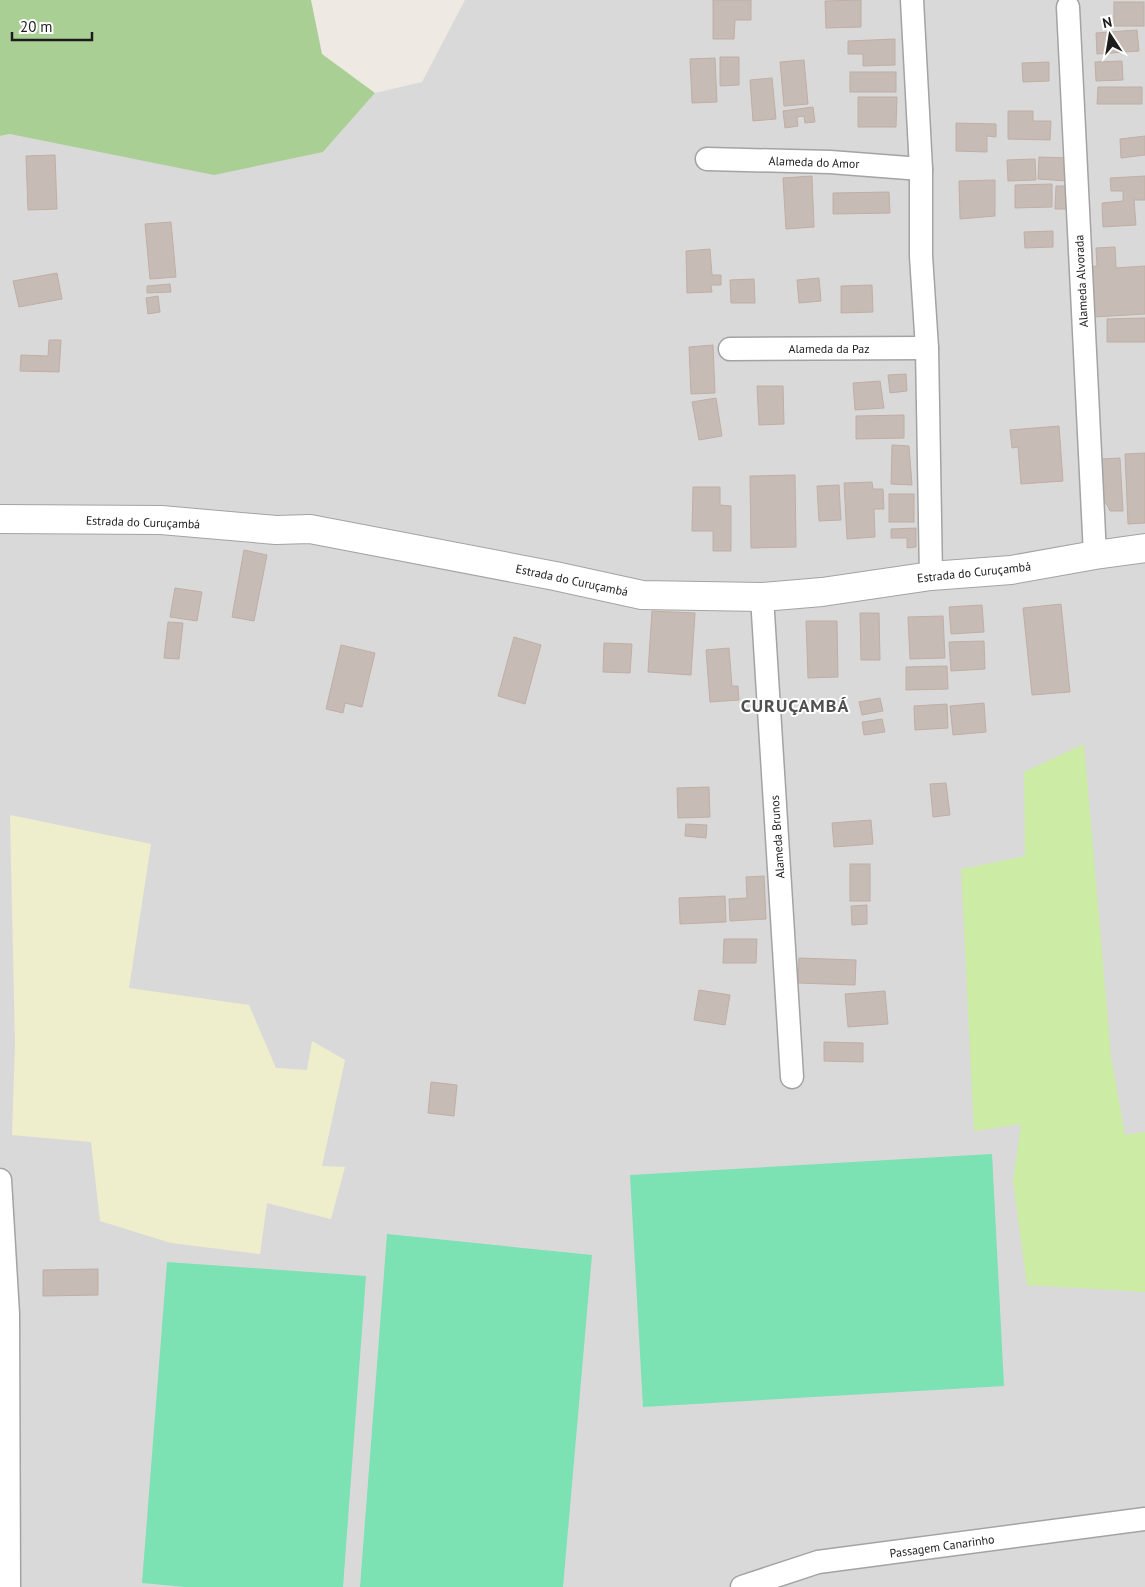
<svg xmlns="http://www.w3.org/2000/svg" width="1145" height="1587" font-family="'PT Sans',sans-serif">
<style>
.residential{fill:#dad9d9}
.farmland{fill:#eec}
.grass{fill:#cceba5}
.forest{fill:#aacf95}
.pitch{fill:#7ce1b3}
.building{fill:#c6bbb5;stroke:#c0aea4}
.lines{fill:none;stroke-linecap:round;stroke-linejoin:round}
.minor-casing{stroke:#a3a3a3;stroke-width:25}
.tertiary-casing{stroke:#a3a3a3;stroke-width:30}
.minor{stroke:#fff;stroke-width:22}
.tertiary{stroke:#fff;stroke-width:28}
.labels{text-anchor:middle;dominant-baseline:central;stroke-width:4;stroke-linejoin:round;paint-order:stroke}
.street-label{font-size:12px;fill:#1c1c1c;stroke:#fff}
.district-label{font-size:18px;font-weight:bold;letter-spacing:1px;fill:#4f4f4f;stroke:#fff}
</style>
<rect width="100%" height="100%" fill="#eee9e2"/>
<path class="residential" d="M 465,0 L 1145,0 L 1145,1587 L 0,1587 L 0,136 L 10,134 L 323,152 L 375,93 L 422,82 Z"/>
<path class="farmland" d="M 10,815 L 151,844 L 129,988 L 249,1005 L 276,1068 L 307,1070 L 312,1041 L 345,1060 L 322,1166 L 345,1167 L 331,1219 L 267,1203 L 260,1254 L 171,1243 L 100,1221 L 91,1142 L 12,1135 L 15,1044 Z"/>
<path class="grass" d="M 1084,744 L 1111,1056 L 1125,1135 L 1145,1132 L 1145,1292 L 1027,1285 L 1013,1181 L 1021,1124 L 974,1131 L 961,869 L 1025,856 L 1024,772 Z"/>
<path class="forest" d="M 0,0 L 311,0 L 322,54 L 375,93 L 323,152 L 214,175 L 10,134 L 0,136 Z"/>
<g class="pitch">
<path d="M 992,1154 L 1004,1386 L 643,1407 L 630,1175 Z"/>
<path d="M 387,1234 L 592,1255 L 563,1587 L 360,1587 Z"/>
<path d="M 167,1262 L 366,1276 L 343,1587 L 185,1587 L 142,1583 Z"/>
</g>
<g class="building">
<path d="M 713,0 L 751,0 L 751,20 L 735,20 L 734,39 L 713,39 Z"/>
<path d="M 861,0 L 861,27 L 826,28 L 825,1 Z"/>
<rect x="1114" y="2" width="30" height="24"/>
<path d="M 1137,30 L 1139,51 L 1097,54 L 1096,33 Z"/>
<path d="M 895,39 L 895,65 L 863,66 L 863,54 L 848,54 L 848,41 Z"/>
<path d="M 720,57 L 739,57 L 739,85 L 720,86 Z"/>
<path d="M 715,58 L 717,102 L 692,103 L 690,59 Z"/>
<path d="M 804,60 L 808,104 L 784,106 L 780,62 Z"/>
<path d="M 1122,61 L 1123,80 L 1096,81 L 1095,62 Z"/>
<path d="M 1049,62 L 1049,81 L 1023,82 L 1022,63 Z"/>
<rect x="850" y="72" width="46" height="20"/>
<path d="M 772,78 L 776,119 L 753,121 L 750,80 Z"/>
<path d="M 1098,87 L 1142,87 L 1142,104 L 1097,104 Z"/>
<path d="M 858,97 L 897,97 L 896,127 L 858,127 Z"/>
<path d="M 813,107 L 815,122 L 805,123 L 804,116 L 797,117 L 798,126 L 785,128 L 783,111 Z"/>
<path d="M 1008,111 L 1033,111 L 1033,121 L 1051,121 L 1050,140 L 1008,139 Z"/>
<path d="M 956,123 L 996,124 L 996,137 L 987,136 L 987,152 L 956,151 Z"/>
<path d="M 1145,136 L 1145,155 L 1121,158 L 1120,139 Z"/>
<path d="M 55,155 L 57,209 L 28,210 L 26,156 Z"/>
<path d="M 1039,157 L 1068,158 L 1067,181 L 1038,179 Z"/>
<path d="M 1035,159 L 1036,180 L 1008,181 L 1007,160 Z"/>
<path d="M 812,176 L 814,227 L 786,229 L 783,178 Z"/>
<path d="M 1145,176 L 1145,200 L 1134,200 L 1136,225 L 1103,227 L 1102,203 L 1123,201 L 1123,191 L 1111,191 L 1110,178 Z"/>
<path d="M 995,180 L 995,216 L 960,219 L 959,181 Z"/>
<path d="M 1052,184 L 1052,207 L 1015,208 L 1015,185 Z"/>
<path d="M 1056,186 L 1066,186 L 1066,209 L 1055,209 Z"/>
<path d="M 889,192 L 890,213 L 833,214 L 833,193 Z"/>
<path d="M 171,222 L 176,277 L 150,279 L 145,224 Z"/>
<path d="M 1053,231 L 1053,247 L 1025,248 L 1024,232 Z"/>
<path d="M 1115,247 L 1116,268 L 1145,266 L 1145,314 L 1094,317 L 1091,267 L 1097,266 L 1096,248 Z"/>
<path d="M 710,249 L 712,275 L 721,275 L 721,285 L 711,285 L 712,292 L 687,293 L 686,251 Z"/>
<path d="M 57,273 L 62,299 L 19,307 L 13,281 Z"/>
<path d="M 819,278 L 821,301 L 799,303 L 797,280 Z"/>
<path d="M 754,279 L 755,303 L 731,303 L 730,280 Z"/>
<path d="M 170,284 L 171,292 L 147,293 L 147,286 Z"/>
<path d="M 872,285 L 873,312 L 841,313 L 841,286 Z"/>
<path d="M 158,296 L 160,312 L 148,314 L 146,298 Z"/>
<path d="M 1145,318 L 1145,342 L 1107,342 L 1107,319 Z"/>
<path d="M 49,340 L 61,340 L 59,372 L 20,371 L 21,355 L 48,356 Z"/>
<path d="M 713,345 L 715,393 L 691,394 L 689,347 Z"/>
<path d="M 906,374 L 907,391 L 890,393 L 888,375 Z"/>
<path d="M 880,381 L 884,408 L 855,410 L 853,383 Z"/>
<path d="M 757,386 L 783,386 L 784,424 L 759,425 Z"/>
<path d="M 716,398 L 722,436 L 699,440 L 692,402 Z"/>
<path d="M 904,415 L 904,438 L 856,439 L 856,416 Z"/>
<path d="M 1059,426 L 1063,481 L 1021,484 L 1018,447 L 1012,448 L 1010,430 Z"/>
<path d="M 892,445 L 909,446 L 912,485 L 891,484 Z"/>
<path d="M 1145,453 L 1145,523 L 1128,524 L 1125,454 Z"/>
<path d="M 1120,458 L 1123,511 L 1110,511 L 1106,503 L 1098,503 L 1096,467 L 1102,467 L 1101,459 Z"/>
<path d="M 795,475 L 796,547 L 751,548 L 750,476 Z"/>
<path d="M 872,482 L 873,489 L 883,489 L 884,509 L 874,509 L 875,537 L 847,539 L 844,483 Z"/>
<path d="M 839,485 L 841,520 L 819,521 L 817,486 Z"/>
<path d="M 693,487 L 720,487 L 720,505 L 731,506 L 731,551 L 713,551 L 713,531 L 692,531 Z"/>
<rect x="889" y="494" width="25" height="28"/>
<path d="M 916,528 L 916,547 L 907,548 L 907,538 L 891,538 L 891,529 Z"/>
<path d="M 244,550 L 267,555 L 254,621 L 232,617 Z"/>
<path d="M 175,588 L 202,592 L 197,621 L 170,617 Z"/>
<path d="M 1061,604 L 1070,692 L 1032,695 L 1023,608 Z"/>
<path d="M 982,605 L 984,632 L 951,634 L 949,607 Z"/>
<path d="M 652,611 L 695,613 L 691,675 L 648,672 Z"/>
<path d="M 860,613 L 879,613 L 880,660 L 861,660 Z"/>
<path d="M 943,616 L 945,658 L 910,659 L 908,617 Z"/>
<path d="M 806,621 L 837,621 L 838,677 L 808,678 Z"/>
<path d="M 168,622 L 183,623 L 179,659 L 164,658 Z"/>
<path d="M 514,637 L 541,645 L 525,704 L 498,696 Z"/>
<path d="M 984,641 L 985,669 L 951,671 L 949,642 Z"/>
<path d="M 604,643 L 632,644 L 630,673 L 603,672 Z"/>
<path d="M 341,645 L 375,653 L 362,707 L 345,703 L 343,713 L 326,709 Z"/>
<path d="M 729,648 L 732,686 L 738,686 L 739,700 L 710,702 L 706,650 Z"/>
<path d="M 947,666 L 948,689 L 906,690 L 906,667 Z"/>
<path d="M 880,698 L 883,711 L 862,715 L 859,702 Z"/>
<path d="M 984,703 L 986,732 L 953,735 L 950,706 Z"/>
<path d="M 947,704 L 948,728 L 915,730 L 914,706 Z"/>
<path d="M 882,719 L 885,732 L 864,735 L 862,722 Z"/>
<path d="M 946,783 L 950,815 L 933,817 L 930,784 Z"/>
<path d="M 709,787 L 710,817 L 678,818 L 677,788 Z"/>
<path d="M 871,820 L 873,844 L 834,847 L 832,823 Z"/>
<path d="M 686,824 L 707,825 L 706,838 L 685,836 Z"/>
<rect x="850" y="864" width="20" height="37"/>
<path d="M 764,876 L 766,919 L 730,921 L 729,899 L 747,898 L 746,877 Z"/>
<path d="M 725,896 L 726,922 L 680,924 L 679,898 Z"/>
<path d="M 867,905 L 867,924 L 852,925 L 851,906 Z"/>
<path d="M 724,939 L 757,939 L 756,963 L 723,963 Z"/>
<path d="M 799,958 L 856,960 L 855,985 L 798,983 Z"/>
<path d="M 699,990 L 730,995 L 725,1025 L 694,1020 Z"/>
<path d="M 885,991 L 888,1024 L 848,1027 L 845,994 Z"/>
<path d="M 824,1042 L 863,1043 L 863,1062 L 824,1061 Z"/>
<path d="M 431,1082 L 457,1085 L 454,1116 L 428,1113 Z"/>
<path d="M 98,1269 L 98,1295 L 43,1296 L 43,1270 Z"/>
</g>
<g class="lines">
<defs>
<g id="minor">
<path d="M 912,0 L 921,169 L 921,256 L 927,348 L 931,576"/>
<path d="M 1068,7 L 1095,555"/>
<path d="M 707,159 L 830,162 L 921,169"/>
<path d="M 730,349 L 927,348"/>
<path d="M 762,597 L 792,1077"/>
<path d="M 0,1180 L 8,1314 L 9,1587"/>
<path d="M 742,1587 L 818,1562 L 1145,1519"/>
</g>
<path id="tertiary" d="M 0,519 L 161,520 L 276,530 L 310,529 L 555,576 L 642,595 L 762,597 L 822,592 L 931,576 L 1011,570 L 1095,555 L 1145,548"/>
</defs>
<use href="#minor" class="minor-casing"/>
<use href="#tertiary" class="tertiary-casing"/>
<use href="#minor" class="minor"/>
<use href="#tertiary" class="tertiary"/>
</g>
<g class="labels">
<g class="street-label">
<text transform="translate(814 162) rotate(2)">Alameda do Amor</text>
<text transform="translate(1081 281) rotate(-93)">Alameda Alvorada</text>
<text x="829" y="348">Alameda da Paz</text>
<text transform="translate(143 522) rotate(2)">Estrada do Curuçambá</text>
<text transform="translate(974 572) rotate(-6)">Estrada do Curuçambá</text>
<text transform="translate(572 580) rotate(12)">Estrada do Curuçambá</text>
<text transform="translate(777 837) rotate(-94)">Alameda Brunos</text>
<text transform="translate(942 1546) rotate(-8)">Passagem Canarinho</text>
</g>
<g class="district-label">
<text x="795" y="705">CURUÇAMBÁ</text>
</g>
</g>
<g transform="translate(1110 35) rotate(348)" stroke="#ffffff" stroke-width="4" paint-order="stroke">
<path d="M0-4L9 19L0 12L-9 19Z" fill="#1c1c1c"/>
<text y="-8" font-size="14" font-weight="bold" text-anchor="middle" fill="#1c1c1c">N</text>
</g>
<path d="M12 32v8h80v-8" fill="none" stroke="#1c1c1c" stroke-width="2.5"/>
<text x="20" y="32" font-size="15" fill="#1c1c1c" stroke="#ffffff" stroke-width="4" paint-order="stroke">20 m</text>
</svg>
